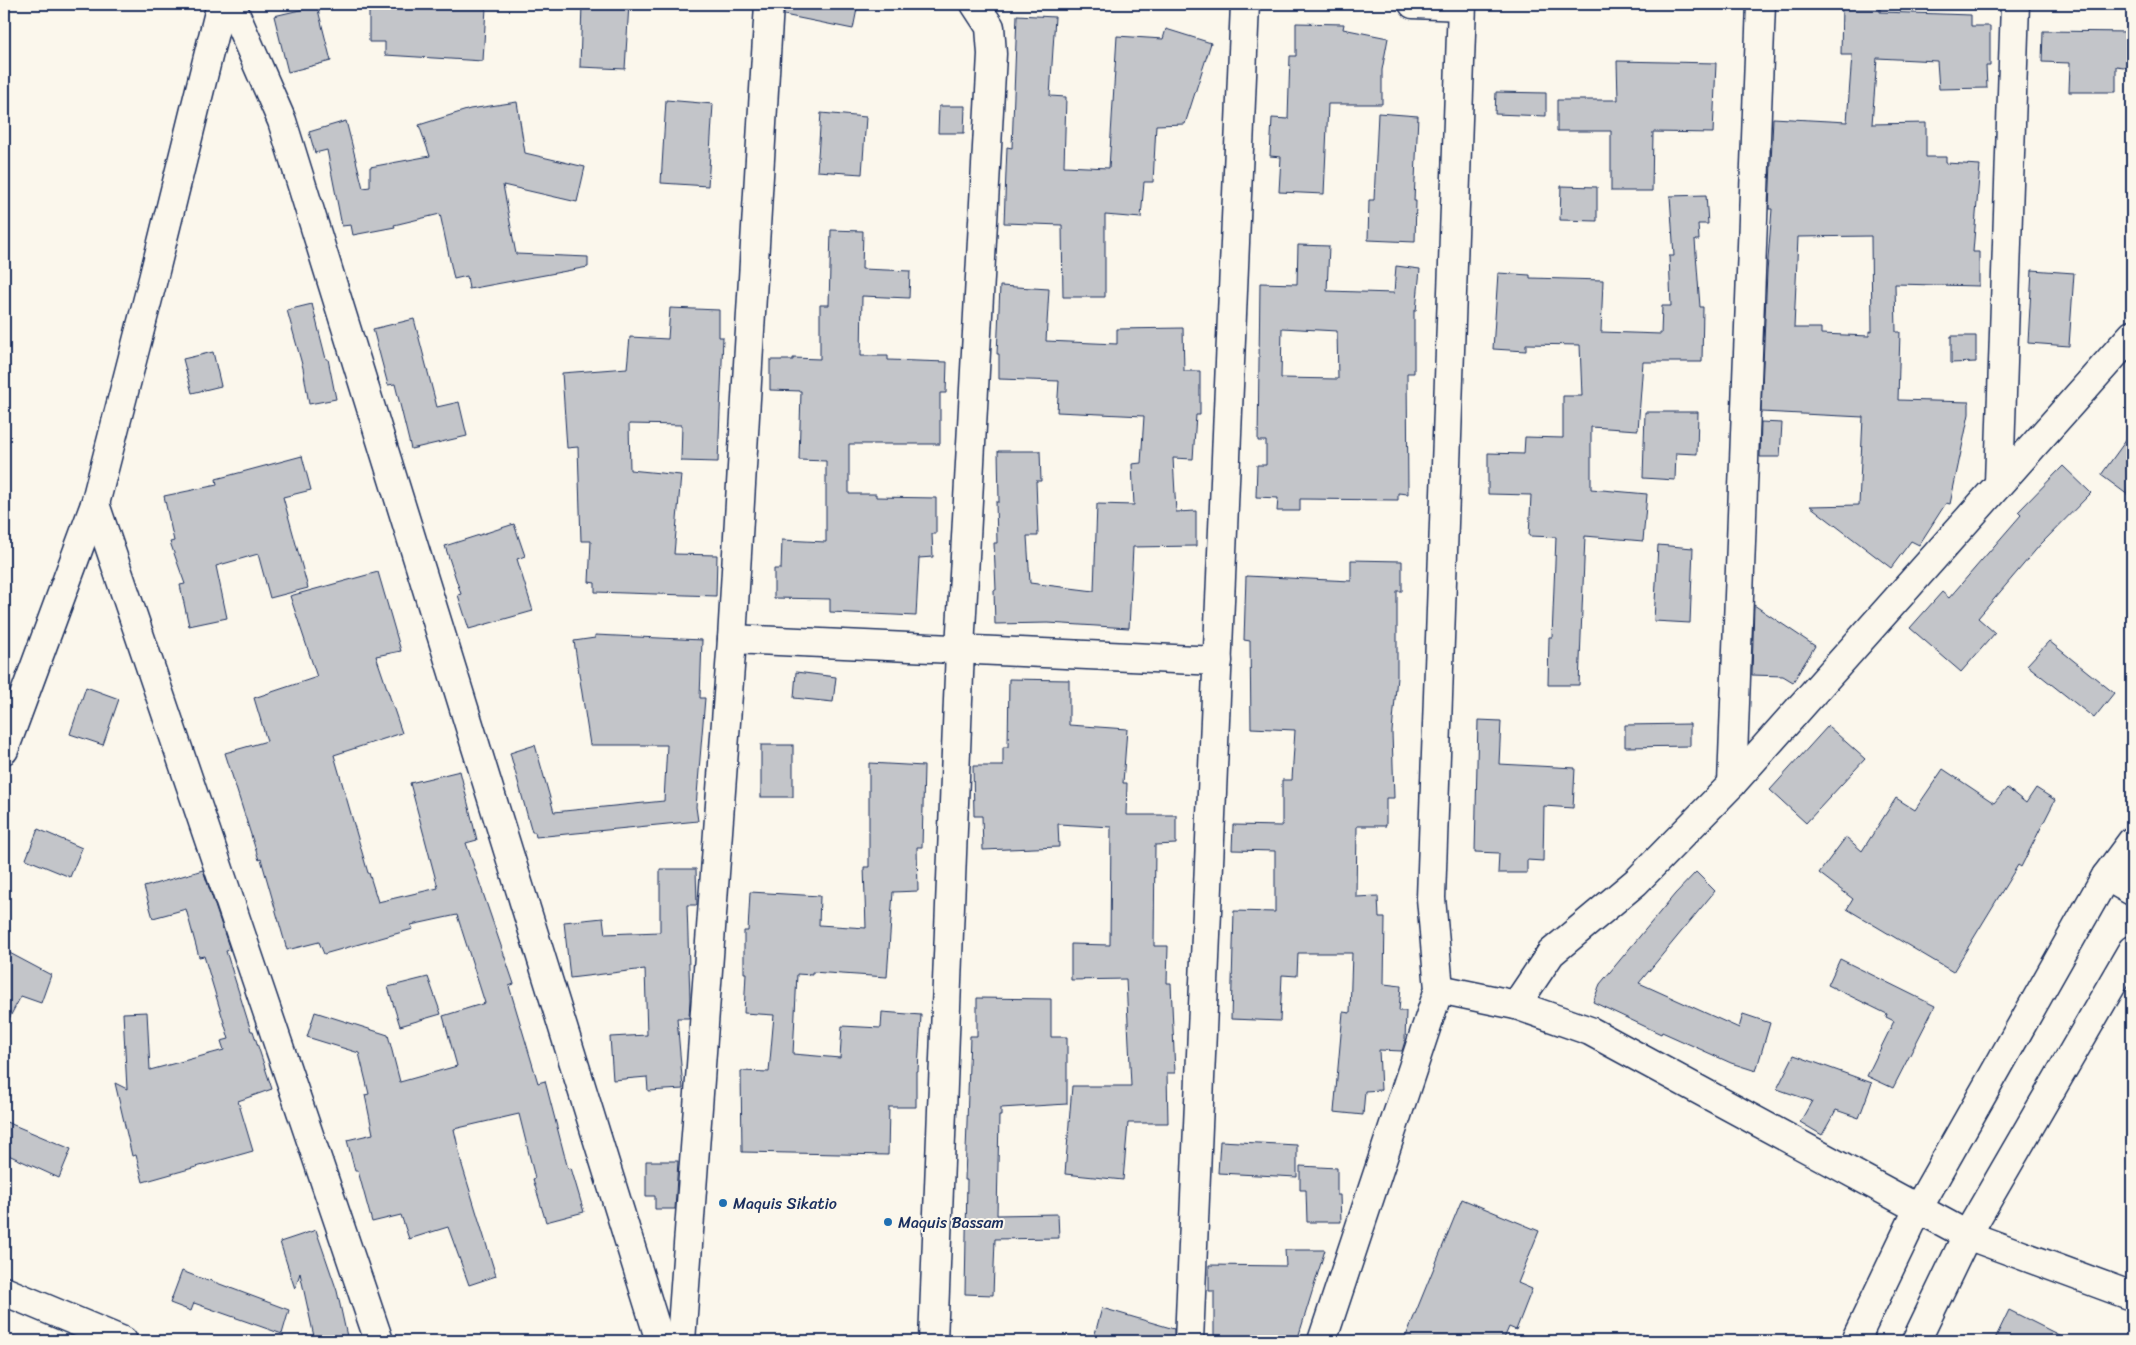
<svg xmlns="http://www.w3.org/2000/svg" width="2136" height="1345" font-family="Sriracha,sans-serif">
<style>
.building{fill:#c3c5c9;stroke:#1b2f5e;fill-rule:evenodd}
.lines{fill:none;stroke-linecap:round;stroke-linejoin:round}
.minor-casing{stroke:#1b2f5e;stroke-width:31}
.highway-casing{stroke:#1b2f5e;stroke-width:31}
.minor{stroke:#fbf7ec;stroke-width:28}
.highway{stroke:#fbf7ec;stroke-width:28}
.poi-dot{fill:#1f6fb2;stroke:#fbf7ec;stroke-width:2}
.labels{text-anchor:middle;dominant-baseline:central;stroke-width:4;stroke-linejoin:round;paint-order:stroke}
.poi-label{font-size:16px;fill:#1b2f5e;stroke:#fbf7ec;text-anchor:start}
</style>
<rect width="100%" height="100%" fill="#fbf7ec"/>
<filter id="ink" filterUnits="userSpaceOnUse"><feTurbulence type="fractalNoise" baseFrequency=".02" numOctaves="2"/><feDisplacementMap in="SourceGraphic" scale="10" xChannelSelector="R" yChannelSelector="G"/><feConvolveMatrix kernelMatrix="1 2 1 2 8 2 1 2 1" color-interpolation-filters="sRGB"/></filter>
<g filter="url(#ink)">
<g class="building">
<path d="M 369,4 L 432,4 L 486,7 L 483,61 L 385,55 L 385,42 L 369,42 Z"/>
<path d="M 582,4 L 629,4 L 625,69 L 580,67 Z"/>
<path d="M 784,4 L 858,4 L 853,29 L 784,15 Z"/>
<path d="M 1842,4 L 1880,4 L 1880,12 L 1971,15 L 1971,26 L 1990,26 L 1990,66 L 1986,66 L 1987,88 L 1939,89 L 1937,61 L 1877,58 L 1872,124 L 1926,123 L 1926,157 L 1946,157 L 1946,163 L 1980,165 L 1973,252 L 1979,252 L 1979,286 L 1895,284 L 1896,332 L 1900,332 L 1898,400 L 1969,402 L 1969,414 L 1950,504 L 1946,503 L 1919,545 L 1911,541 L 1891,568 L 1810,506 L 1859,505 L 1863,417 L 1761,412 L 1767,272 L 1772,209 L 1769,209 L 1773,118 L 1847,122 L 1852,55 L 1841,55 ZM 1871,236 L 1872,332 L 1869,331 L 1869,336 L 1821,334 L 1821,328 L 1794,328 L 1798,237 Z"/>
<path d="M 317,6 L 331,61 L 288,72 L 274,16 Z"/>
<path d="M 1017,15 L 1055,17 L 1050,96 L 1066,97 L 1064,166 L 1109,168 L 1117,36 L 1163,39 L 1166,29 L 1211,43 L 1185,124 L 1156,125 L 1153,182 L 1144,182 L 1141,218 L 1105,215 L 1105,297 L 1063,297 L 1062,225 L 1004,223 L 1007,147 L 1012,148 Z"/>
<path d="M 1296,23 L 1344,24 L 1343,29 L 1388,38 L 1382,70 L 1382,104 L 1328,104 L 1324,194 L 1279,192 L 1281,157 L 1270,156 L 1272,118 L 1288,119 L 1290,56 L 1296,56 Z"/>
<path d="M 2043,31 L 2132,32 L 2132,68 L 2116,66 L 2116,92 L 2069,92 L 2070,63 L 2042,62 Z"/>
<path d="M 1617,61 L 1716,63 L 1713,133 L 1653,132 L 1652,191 L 1611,191 L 1611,131 L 1557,131 L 1557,100 L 1618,100 Z"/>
<path d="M 1496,92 L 1546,93 L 1546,116 L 1495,114 Z"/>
<path d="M 666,100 L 713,104 L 708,186 L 661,183 Z"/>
<path d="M 517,102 L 525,153 L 585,167 L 577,202 L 503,185 L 516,254 L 588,257 L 588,267 L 469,289 L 467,276 L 454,279 L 440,214 L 394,225 L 395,227 L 353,235 L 351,225 L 342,226 L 327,150 L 315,153 L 309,132 L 346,121 L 363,188 L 370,187 L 370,167 L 430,156 L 419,125 L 470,109 Z"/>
<path d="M 939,106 L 965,106 L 964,133 L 938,133 Z"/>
<path d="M 821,113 L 866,117 L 862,174 L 817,171 Z"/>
<path d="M 1378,113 L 1418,116 L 1414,201 L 1416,201 L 1415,242 L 1368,240 L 1369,200 L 1374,200 Z"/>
<path d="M 1561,186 L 1597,187 L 1597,221 L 1560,220 Z"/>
<path d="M 1706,195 L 1708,224 L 1698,224 L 1699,240 L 1695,240 L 1700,307 L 1703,307 L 1702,362 L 1643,362 L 1638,430 L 1591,427 L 1591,489 L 1647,494 L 1643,541 L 1585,536 L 1579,685 L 1548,685 L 1549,637 L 1552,637 L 1556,537 L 1529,536 L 1531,495 L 1488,494 L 1488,453 L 1524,454 L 1525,437 L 1563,438 L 1563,396 L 1582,396 L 1580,345 L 1526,344 L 1526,351 L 1493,349 L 1498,273 L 1530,275 L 1530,278 L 1603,280 L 1601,332 L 1661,334 L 1662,306 L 1671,306 L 1669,256 L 1674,256 L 1670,196 Z"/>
<path d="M 831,230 L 863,231 L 862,269 L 910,271 L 909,298 L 862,296 L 861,356 L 888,356 L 888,360 L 947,362 L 946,393 L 940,393 L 940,444 L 849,444 L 849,494 L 876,494 L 876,497 L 936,498 L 936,534 L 932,534 L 933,557 L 919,558 L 916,616 L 830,612 L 830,599 L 774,598 L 774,569 L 781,569 L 782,540 L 826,542 L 826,461 L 799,460 L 801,391 L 770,390 L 770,360 L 793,360 L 793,358 L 820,359 L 820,305 L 829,305 Z"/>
<path d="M 1298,245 L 1329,246 L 1327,291 L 1394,293 L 1396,266 L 1420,269 L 1416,311 L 1414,311 L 1414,373 L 1407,373 L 1408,494 L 1398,493 L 1398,500 L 1300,499 L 1300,511 L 1277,511 L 1278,498 L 1256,497 L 1257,465 L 1266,465 L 1266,441 L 1258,441 L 1260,283 L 1297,284 ZM 1282,328 L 1337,331 L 1338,379 L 1281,378 Z"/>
<path d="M 2032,270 L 2074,273 L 2069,346 L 2028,343 Z"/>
<path d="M 1000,286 L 1049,289 L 1046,341 L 1117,344 L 1117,329 L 1183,328 L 1184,371 L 1200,371 L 1200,415 L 1196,415 L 1193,459 L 1173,458 L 1176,512 L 1196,511 L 1196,546 L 1133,547 L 1129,628 L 1048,623 L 995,624 L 994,590 L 996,590 L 994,543 L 997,543 L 996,502 L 999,502 L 998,451 L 1040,451 L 1041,481 L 1036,481 L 1038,536 L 1027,536 L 1030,583 L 1094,591 L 1097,504 L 1134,505 L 1132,464 L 1141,463 L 1144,416 L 1057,412 L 1059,381 L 999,379 L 999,354 L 997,354 Z"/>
<path d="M 312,304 L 326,359 L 328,359 L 336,399 L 309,404 L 303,368 L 287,310 Z"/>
<path d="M 670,308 L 719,310 L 719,337 L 723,337 L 718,462 L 681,461 L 682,425 L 629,424 L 630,470 L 681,475 L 674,554 L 717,555 L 716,596 L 595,592 L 595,583 L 589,582 L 591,541 L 581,541 L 578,447 L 567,448 L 562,373 L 627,368 L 630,337 L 668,339 Z"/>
<path d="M 414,319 L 437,407 L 459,402 L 467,436 L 411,449 L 395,384 L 388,385 L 373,329 Z"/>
<path d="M 1951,336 L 1976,336 L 1976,362 L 1951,363 Z"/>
<path d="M 213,352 L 221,386 L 192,393 L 183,359 Z"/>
<path d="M 1645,412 L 1698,412 L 1697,454 L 1676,453 L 1675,480 L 1643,478 Z"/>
<path d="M 1761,422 L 1782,423 L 1780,457 L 1760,457 Z"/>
<path d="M 2132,432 L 2132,498 L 2101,475 Z"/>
<path d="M 302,456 L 311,490 L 283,497 L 308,588 L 270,598 L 258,554 L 216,566 L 227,618 L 189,626 L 180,585 L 185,584 L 170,542 L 174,541 L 164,496 L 217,485 L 216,479 Z"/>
<path d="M 2063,466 L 2091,493 L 2040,545 L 1978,618 L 1995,633 L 1961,672 L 1910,628 L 1942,592 L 1949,598 L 2021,515 L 2018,512 Z"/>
<path d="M 514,524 L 525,556 L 517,559 L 533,611 L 469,629 L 458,595 L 461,594 L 445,546 Z"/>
<path d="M 1658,545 L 1693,548 L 1690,623 L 1654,621 Z"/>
<path d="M 1351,560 L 1402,561 L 1402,591 L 1397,591 L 1397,677 L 1392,732 L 1394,798 L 1386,798 L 1386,826 L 1357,826 L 1356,897 L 1378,896 L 1379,918 L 1385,918 L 1384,984 L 1401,986 L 1399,1011 L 1406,1011 L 1405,1041 L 1402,1051 L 1379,1050 L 1381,1090 L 1365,1091 L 1363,1115 L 1334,1112 L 1343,1012 L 1350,1013 L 1352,953 L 1298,953 L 1297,976 L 1282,975 L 1280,1021 L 1231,1019 L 1234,911 L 1275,912 L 1275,851 L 1232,850 L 1233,825 L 1282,826 L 1282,780 L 1292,780 L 1295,730 L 1251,728 L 1250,641 L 1244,640 L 1246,576 L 1351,581 Z"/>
<path d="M 378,572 L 401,651 L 376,656 L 402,733 L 334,755 L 368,873 L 369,873 L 378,902 L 438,888 L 410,783 L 460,771 L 477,840 L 466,843 L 514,984 L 509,986 L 538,1083 L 545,1081 L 568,1169 L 571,1168 L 584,1212 L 546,1222 L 533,1179 L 535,1178 L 519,1114 L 454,1129 L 462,1165 L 496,1276 L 469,1285 L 448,1227 L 409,1239 L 401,1215 L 372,1222 L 358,1171 L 355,1171 L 347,1140 L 373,1134 L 365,1095 L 369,1094 L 359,1053 L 307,1037 L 315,1012 L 388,1035 L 400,1082 L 457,1066 L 443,1016 L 485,1003 L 457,915 L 411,925 L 413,929 L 324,954 L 319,942 L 287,950 L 261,859 L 259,860 L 225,753 L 267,741 L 254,698 L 317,677 L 290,596 Z"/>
<path d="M 1754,605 L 1815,646 L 1793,682 L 1783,676 L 1752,675 Z"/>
<path d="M 595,635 L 702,640 L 700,698 L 705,698 L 696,807 L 698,821 L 536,837 L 535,832 L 532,832 L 510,753 L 535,745 L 554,812 L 664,801 L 667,745 L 590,745 L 574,641 L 595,638 Z"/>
<path d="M 2049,641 L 2114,693 L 2094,718 L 2027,665 Z"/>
<path d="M 796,672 L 836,677 L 833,702 L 794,698 Z"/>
<path d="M 1009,679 L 1069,680 L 1069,725 L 1127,729 L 1123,783 L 1127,783 L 1126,815 L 1176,815 L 1176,844 L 1155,845 L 1154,946 L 1168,946 L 1167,983 L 1171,983 L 1175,1073 L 1167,1073 L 1168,1123 L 1128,1123 L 1123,1180 L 1065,1174 L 1072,1086 L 1131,1086 L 1126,979 L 1071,980 L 1071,944 L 1110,945 L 1111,827 L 1058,824 L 1059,847 L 983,850 L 982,816 L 974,816 L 973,766 L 1003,766 L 1003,747 L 1008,747 Z"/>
<path d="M 86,687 L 119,699 L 103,745 L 70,734 Z"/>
<path d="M 1478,720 L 1501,721 L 1499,764 L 1575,768 L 1573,808 L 1544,806 L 1543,861 L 1527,860 L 1527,873 L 1498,873 L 1499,853 L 1475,852 Z"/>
<path d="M 1690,724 L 1690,746 L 1625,747 L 1625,725 Z"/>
<path d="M 1828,726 L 1865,759 L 1806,823 L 1770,790 Z"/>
<rect x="761" y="745" width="32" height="52"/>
<path d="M 869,763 L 924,766 L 922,847 L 917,847 L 918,891 L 893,892 L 887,977 L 812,972 L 812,975 L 797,974 L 793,1054 L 840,1058 L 842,1026 L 881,1028 L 882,1012 L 921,1015 L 918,1071 L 916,1071 L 916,1107 L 889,1107 L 888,1155 L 742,1152 L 741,1071 L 769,1072 L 774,1015 L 744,1013 L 746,973 L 744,973 L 744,931 L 748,931 L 750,892 L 820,896 L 819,925 L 866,928 L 864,867 L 869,867 Z"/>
<path d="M 1943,769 L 1994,803 L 2007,788 L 2026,803 L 2036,788 L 2055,800 L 2021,867 L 2018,865 L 1953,972 L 1847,909 L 1853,899 L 1819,873 L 1846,837 L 1862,851 L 1896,798 L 1915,810 Z"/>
<path d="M 38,829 L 82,848 L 70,877 L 26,859 Z"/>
<path d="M 660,869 L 696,869 L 697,905 L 687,905 L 690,999 L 689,1018 L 677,1018 L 683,1089 L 648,1091 L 647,1077 L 613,1080 L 610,1037 L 647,1035 L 645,969 L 570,978 L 564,922 L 603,918 L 605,934 L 660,932 Z"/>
<path d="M 203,870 L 230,950 L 226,951 L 251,1031 L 253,1031 L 272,1089 L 238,1101 L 253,1151 L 143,1182 L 136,1155 L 132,1156 L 115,1083 L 127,1089 L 123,1013 L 147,1012 L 150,1070 L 224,1050 L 221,1041 L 229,1039 L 204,956 L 199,957 L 186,909 L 153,918 L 144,887 Z"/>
<path d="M 1696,872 L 1715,891 L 1639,983 L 1739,1028 L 1743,1014 L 1770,1023 L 1756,1071 L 1731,1063 L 1662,1032 L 1661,1034 L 1593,1002 L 1600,984 L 1675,894 Z"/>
<path d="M 4,950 L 51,975 L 41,1003 L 21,996 L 4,1028 Z"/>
<path d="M 1840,959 L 1935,1006 L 1893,1088 L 1867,1076 L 1894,1021 L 1886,1017 L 1887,1014 L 1828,985 Z"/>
<path d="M 428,977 L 441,1014 L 400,1026 L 388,987 Z"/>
<path d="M 977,998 L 1051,999 L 1051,1037 L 1067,1037 L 1067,1104 L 1001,1108 L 1001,1116 L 999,1116 L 997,1215 L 1058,1214 L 1059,1238 L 995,1239 L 993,1295 L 965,1294 L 967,1180 L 965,1180 L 970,1036 L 977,1036 Z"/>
<path d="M 1794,1055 L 1872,1083 L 1859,1118 L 1836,1110 L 1822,1135 L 1800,1122 L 1812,1101 L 1777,1089 Z"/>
<path d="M 4,1121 L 71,1149 L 59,1178 L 4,1153 Z"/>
<path d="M 1220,1141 L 1297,1145 L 1297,1177 L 1218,1173 Z"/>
<path d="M 646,1161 L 678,1161 L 675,1209 L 655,1209 L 655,1196 L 646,1196 Z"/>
<path d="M 1300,1166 L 1337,1168 L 1337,1195 L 1340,1195 L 1341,1222 L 1307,1222 L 1306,1190 L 1300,1190 Z"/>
<path d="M 1462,1199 L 1539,1231 L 1518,1283 L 1532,1289 L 1516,1330 L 1509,1327 L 1503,1341 L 1404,1341 Z"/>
<path d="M 316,1230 L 337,1291 L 348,1341 L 315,1341 L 300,1273 L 295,1289 L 280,1242 Z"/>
<path d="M 1285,1250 L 1325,1250 L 1297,1341 L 1214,1341 L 1214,1291 L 1209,1291 L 1209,1265 L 1286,1266 Z"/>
<path d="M 182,1271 L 208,1281 L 209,1280 L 289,1310 L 282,1334 L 194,1303 L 191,1311 L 170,1303 Z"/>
<path d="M 1102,1308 L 1174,1329 L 1174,1341 L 1093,1341 Z"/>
<path d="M 2009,1310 L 2071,1341 L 1994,1341 Z"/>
</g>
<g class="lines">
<defs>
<g id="minor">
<path d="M 231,4 L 282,121 L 660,1341"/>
<path d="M 1413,4 L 1462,6"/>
<path d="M 1999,483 L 2015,4"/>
<path d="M 95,504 L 379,1341"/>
<path d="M 732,639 L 1218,661"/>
<path d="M 4,750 L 95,504 L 152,283 L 221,4"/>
<path d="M 1732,784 L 1761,4"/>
<path d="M 2106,876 L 2132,891"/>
<path d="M 1439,989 L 1516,1005 L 1590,1031 L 1967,1235 L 2132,1296"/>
<path d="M 1516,1005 L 1551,953 L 1636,882 L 1732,784 L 2132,335"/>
<path d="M 4,1291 L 123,1341"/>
<path d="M 681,1341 L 732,639 L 769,4"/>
<path d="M 933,1341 L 960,649 L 992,54 L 990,27 L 975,4"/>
<path d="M 1189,1341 L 1245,4"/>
<path d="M 1322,1341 L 1439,989 L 1431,898 L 1462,4"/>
</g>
<g id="highway">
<path d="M 1855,1341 L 1921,1203 L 2106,876 L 2132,841"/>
<path d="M 1916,1341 L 1967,1235 L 2132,950"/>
</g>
</defs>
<use href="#minor" class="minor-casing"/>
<use href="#highway" class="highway-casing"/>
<use href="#minor" class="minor"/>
<use href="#highway" class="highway"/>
</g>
</g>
<g class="poi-dot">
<circle cx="723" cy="1203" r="5"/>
<circle cx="888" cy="1222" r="5"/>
</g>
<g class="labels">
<g class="poi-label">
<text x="733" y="1203">Maquis Sikatio</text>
<text x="898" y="1222">Maquis Bassam</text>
</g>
</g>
<rect width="2136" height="1345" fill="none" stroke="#fbf7ec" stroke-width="20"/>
<rect x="10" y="10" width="2116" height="1325" fill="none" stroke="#1b2f5e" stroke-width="2" filter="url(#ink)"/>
</svg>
